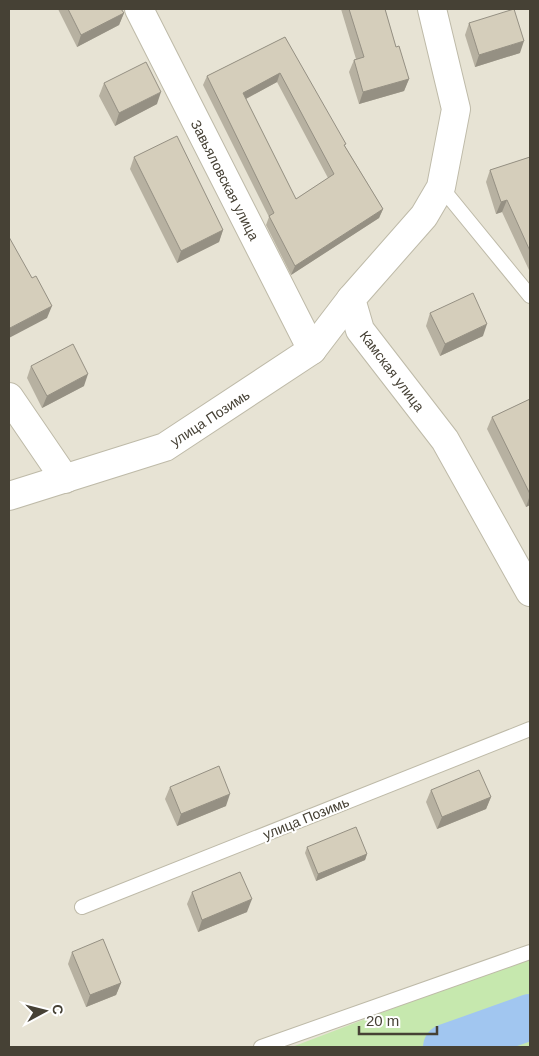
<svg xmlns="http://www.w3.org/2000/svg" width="539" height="1056" font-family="Helvetica,sans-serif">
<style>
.residential{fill:#e7e3d4}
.green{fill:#c6e8ae}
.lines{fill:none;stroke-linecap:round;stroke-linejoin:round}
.river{stroke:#a1c6f0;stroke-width:46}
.service-casing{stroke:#bebaa8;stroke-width:16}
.minor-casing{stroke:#bebaa8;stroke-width:30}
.service{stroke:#fff;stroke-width:14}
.minor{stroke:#fff;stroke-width:28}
.wall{fill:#b7b1a1;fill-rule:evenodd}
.shaded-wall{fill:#959083}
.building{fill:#d5cebb;stroke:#959083;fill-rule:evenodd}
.labels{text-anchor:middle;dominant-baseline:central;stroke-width:4;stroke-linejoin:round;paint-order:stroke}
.street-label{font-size:14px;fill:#464135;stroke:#fff}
</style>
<rect width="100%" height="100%" fill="#f3f1e6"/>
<rect class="residential" x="9" y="9" width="521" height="1038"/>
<path class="green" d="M 530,956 L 530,1047 L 292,1047 Z"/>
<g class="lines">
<path class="river" d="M 446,1047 L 530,1017"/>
<defs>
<g id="service">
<path d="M 441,187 L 530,296"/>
<path d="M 82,907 L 530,729"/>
<path d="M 261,1047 L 530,952"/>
</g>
<g id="minor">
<path d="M 139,9 L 312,350"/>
<path d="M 432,9 L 456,109 L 441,187 L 424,216 L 351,299 L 360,330 L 445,440 L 530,592"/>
<path d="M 9,397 L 65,479"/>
<path d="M 9,496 L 165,447 L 312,350 L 351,299"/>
</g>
</defs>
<use href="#service" class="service-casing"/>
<use href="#minor" class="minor-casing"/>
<use href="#service" class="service"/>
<use href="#minor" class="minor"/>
</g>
<g class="wall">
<path d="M 58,9 L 121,9 L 124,13 L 119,25 L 77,47 Z"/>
<path d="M 341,9 L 385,9 L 396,47 L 409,79 L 404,91 L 359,104 L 349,72 L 354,60 L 356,59 Z"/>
<path d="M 469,23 L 520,53 L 475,67 L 465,35 Z"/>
<path d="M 285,37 L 345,146 L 383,209 L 379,218 L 291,275 L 266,225 L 269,217 L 203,85 L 207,76 ZM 277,82 L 328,178 L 296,199 L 246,99 Z"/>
<path d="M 104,83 L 157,104 L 115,126 L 99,96 Z"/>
<path d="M 134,157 L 223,230 L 219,242 L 177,263 L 130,169 Z"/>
<path d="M 530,157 L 530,269 L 529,270 L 502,212 L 496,214 L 486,182 L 490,170 Z"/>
<path d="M 430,313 L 483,336 L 440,356 L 426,326 Z"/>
<path d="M 31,366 L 84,386 L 42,408 L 27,378 Z"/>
<path d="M 530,399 L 530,505 L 526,507 L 487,429 L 492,417 Z"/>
<path d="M 170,787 L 226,806 L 177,826 L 165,799 Z"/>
<path d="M 431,790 L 491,797 L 486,809 L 437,829 L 426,802 Z"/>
<path d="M 307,847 L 367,854 L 365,860 L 316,881 L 305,853 Z"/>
<path d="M 192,892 L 247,912 L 198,932 L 187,904 Z"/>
<path d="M 72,952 L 121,983 L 116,995 L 86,1007 L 68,964 Z"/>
</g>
<g class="shaded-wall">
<path d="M 124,13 L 119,25 L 77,47 L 81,35 Z"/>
<path d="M 524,41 L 520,53 L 475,67 L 479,55 Z"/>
<path d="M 280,73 L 277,82 L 240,102 L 243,93 Z"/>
<path d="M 409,79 L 404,91 L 359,104 L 363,92 Z"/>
<path d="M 161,92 L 157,104 L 115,126 L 119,113 Z"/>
<path d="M 507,200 L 502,212 L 496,214 L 501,202 Z"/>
<path d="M 383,209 L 379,218 L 291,275 L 295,266 Z"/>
<path d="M 223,230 L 219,242 L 177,263 L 181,251 Z"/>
<path d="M 52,306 L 47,318 L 9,338 L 9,332 L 10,328 Z"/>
<path d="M 487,324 L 483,336 L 440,356 L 445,344 Z"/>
<path d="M 88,374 L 84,386 L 42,408 L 47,396 Z"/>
<path d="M 530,495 L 530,505 L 526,507 Z"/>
<path d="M 230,794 L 226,806 L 177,826 L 181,814 Z"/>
<path d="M 491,797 L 486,809 L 437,829 L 442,817 Z"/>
<path d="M 367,854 L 365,860 L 316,881 L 318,874 Z"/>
<path d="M 252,899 L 247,912 L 198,932 L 202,920 Z"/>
<path d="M 121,983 L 116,995 L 86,1007 L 90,995 Z"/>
</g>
<g class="building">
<path d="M 68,9 L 121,9 L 124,13 L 81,35 Z"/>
<path d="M 349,9 L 385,9 L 396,47 L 399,46 L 409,79 L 363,92 L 354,60 L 364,57 Z"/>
<path d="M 514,9 L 524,41 L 479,55 L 469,23 Z"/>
<path d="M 285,37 L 346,144 L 344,145 L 383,209 L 295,266 L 269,216 L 274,213 L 207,76 ZM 280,73 L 334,174 L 296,199 L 243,93 Z"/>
<path d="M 146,62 L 161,92 L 119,113 L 104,83 Z"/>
<path d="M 177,136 L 223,230 L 181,251 L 134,157 Z"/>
<path d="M 530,157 L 530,251 L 507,200 L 501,202 L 490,170 Z"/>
<path d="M 9,237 L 32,278 L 36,276 L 52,306 L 10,328 L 9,325 Z"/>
<path d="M 473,293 L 487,324 L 445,344 L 430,313 Z"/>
<path d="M 73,344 L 88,374 L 47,396 L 31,366 Z"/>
<path d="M 530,399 L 530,494 L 492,417 Z"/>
<path d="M 219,766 L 230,794 L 181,814 L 170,787 Z"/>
<path d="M 479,770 L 491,797 L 442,817 L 431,790 Z"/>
<path d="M 356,827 L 367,854 L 318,874 L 307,847 Z"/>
<path d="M 240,872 L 252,899 L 202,920 L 192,892 Z"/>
<path d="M 103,939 L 121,983 L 90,995 L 72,952 Z"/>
</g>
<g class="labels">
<g class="street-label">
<text transform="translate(225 180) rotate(63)">Завьяловская улица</text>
<text transform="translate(392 371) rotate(53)">Камская улица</text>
<text transform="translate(210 418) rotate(-33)">улица Позимь</text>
<text transform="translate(306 818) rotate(-22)">улица Позимь</text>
</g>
</g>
<rect width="539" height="1056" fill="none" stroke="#464135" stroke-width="20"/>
<g transform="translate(45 1011) rotate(83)" stroke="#ffffff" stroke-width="4" paint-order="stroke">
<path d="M0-4L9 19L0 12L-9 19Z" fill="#464135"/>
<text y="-8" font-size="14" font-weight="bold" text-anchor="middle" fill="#464135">С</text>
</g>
<path d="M359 1026v8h78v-8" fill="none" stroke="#464135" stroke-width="2.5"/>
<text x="366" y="1026" font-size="15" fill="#464135" stroke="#ffffff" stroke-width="4" paint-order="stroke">20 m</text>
</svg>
